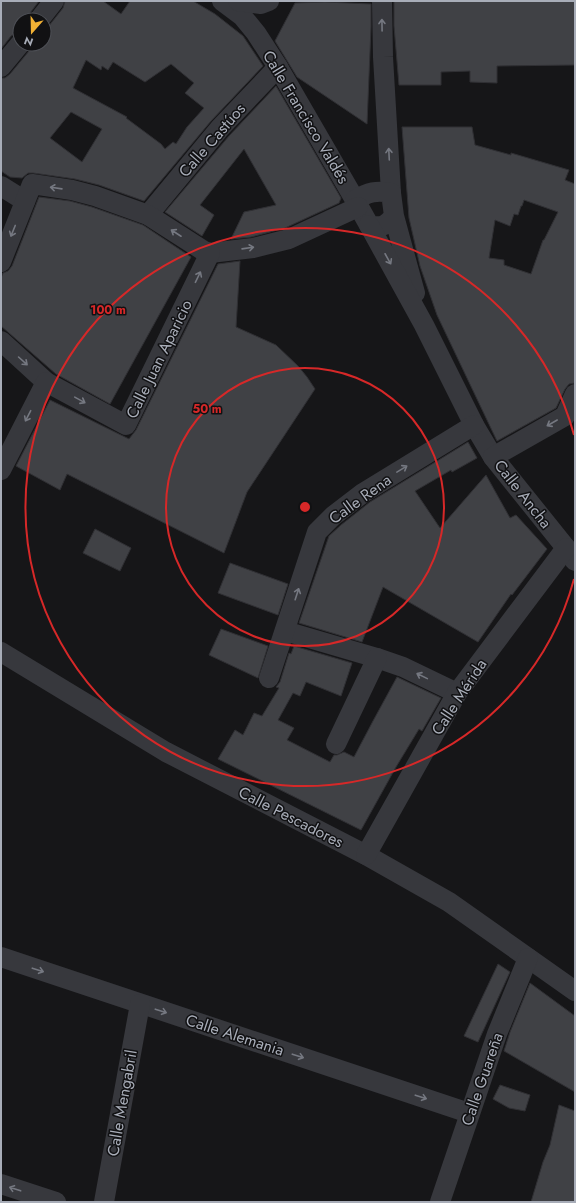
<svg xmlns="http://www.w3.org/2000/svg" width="576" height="1203" font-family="Jost,sans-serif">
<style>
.building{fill:#404145;stroke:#303034;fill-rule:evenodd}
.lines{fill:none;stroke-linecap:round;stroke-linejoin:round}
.street{stroke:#37383d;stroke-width:20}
.oneway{stroke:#757881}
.ring{fill:none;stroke:#d62828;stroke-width:2}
.labels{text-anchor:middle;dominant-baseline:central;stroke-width:3;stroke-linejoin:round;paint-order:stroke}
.street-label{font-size:16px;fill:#a8adb8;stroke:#111113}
.centre{fill:#d62828;stroke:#111113;stroke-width:2}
.ring-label{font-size:12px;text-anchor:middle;font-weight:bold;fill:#d62828;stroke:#111113;stroke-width:3;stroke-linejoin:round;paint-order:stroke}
</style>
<rect width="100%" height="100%" fill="#161618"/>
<g class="building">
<path d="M 1,1 L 39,1 L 30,13 L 28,20 L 20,20 L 20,33 L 16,33 L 11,36 L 1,49 Z"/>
<path d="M 65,1 L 103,1 L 121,14 L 130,1 L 193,1 L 215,14 L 243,36 L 263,66 L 211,121 L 144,201 L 99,185 L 75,179 L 33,173 L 28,173 L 22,178 L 10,177 L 1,171 L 1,78 L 5,78 L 10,74 L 29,51 L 31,44 L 44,44 L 44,30 L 48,27 L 63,8 ZM 86,60 L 101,70 L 102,66 L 108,70 L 113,62 L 145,82 L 171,64 L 194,83 L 185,93 L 204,108 L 187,127 L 176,144 L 173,142 L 165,149 L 161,144 L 126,118 L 127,117 L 73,88 ZM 71,112 L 102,129 L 82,162 L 50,138 Z"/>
<path d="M 394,1 L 575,1 L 575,65 L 497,66 L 497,83 L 470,82 L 470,71 L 441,72 L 441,85 L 399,85 L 394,26 Z"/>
<path d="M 325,2 L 371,4 L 371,27 L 367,124 L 297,77 L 275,41 L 295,3 Z"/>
<path d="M 276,86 L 341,198 L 339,203 L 285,228 L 251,237 L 231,239 L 244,212 L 276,205 L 244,149 L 200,205 L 214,215 L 202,236 L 165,212 L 229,136 Z"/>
<path d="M 402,127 L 472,127 L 475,145 L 511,155 L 511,153 L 569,170 L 565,180 L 575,184 L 575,383 L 569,384 L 565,389 L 556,408 L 497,441 L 437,315 L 420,266 L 409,218 ZM 524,200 L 558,212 L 544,240 L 543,240 L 531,274 L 504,265 L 504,260 L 489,258 L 495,220 L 510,226 L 514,214 L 518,215 L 521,206 L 522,206 Z"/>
<path d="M 39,197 L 70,201 L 92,207 L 143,225 L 191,257 L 110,404 L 56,374 L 1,326 L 1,278 L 3,273 L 8,271 L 12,266 Z"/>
<path d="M 240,261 L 236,327 L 276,345 L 298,366 L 307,377 L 315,389 L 247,492 L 224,553 L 67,474 L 60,490 L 16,466 L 50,400 L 129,439 L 136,430 L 218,264 Z"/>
<path d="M 468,442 L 477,458 L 452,472 L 451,470 L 415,491 L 440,528 L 486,475 L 510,518 L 516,515 L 547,549 L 512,595 L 511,594 L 478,642 L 383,587 L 362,642 L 299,623 L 329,536 L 341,525 L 370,502 Z"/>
<path d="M 95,529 L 131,548 L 120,571 L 83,553 Z"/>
<path d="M 230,563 L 288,584 L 278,615 L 218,593 Z"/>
<path d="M 221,629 L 268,646 L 258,678 L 209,655 Z"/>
<path d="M 294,646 L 352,663 L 341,696 L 306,682 L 300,696 L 293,693 L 278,720 L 294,728 L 287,740 L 330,762 L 334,755 L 337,755 L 344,752 L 354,757 L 373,721 L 397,677 L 441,698 L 422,731 L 419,729 L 396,767 L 361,830 L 218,759 L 235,730 L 243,735 L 254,713 L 262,716 L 279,688 L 276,687 L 280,682 L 289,653 L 291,654 Z"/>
<path d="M 498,964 L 510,972 L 478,1042 L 464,1036 Z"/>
<path d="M 530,983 L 575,1016 L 575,1092 L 504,1051 L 510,1032 Z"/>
<path d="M 500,1085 L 530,1095 L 525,1111 L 509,1108 L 493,1099 Z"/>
<path d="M 559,1105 L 575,1111 L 575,1202 L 531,1202 L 543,1162 L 550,1145 Z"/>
</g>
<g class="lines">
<g class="street">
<path d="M 222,1 L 242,16 L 256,33 L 278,67 L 355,200"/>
<path d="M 238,1 L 261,4 L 269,1"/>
<path d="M 382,1 L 383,57 L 391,193"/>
<path d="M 39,20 L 54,1"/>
<path d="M 1,67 L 20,44"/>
<path d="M 1,186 L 25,201"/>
<path d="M 148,215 L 220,128 L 278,67"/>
<path d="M 394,216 C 386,226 382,228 369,225 L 355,200 C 368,192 377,190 391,193 L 394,216 L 415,293"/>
<path d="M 369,225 L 424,325 L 474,425 L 493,457 L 566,548 L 575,561"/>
<path d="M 1,262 L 32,184 L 72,190 L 95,196 L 148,215 L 204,251 L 210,253 L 253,248 L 289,239 L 358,207"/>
<path d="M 1,341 L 46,382 L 126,425 L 210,253"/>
<path d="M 493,457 L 565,416 L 575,394"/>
<path d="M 1,470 L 46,382"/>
<path d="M 285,631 L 377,658 L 403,667 L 457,693"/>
<path d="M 1,652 L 166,752 L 366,855 L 449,902 L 575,991"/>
<path d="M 269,678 L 317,532 L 333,516 L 363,493 L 474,425"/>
<path d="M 336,744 L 377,658"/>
<path d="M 366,855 L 457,693 L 566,548"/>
<path d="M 1,957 L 469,1113"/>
<path d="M 1,1184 L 56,1202"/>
<path d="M 104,1202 L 140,1004"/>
<path d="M 440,1202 L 497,1034 L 528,958"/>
</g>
</g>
<defs><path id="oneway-shaft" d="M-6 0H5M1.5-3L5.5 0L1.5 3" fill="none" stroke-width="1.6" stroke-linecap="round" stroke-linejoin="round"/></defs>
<g class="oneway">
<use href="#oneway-shaft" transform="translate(382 25) rotate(-91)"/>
<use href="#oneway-shaft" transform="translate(389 154) rotate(-93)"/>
<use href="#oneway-shaft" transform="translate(56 188) rotate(-172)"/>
<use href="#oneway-shaft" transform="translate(13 231) rotate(112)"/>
<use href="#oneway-shaft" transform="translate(176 233) rotate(-147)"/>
<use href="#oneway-shaft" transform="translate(248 248) rotate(-8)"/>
<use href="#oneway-shaft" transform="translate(388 259) rotate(61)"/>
<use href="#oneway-shaft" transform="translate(198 277) rotate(-64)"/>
<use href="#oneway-shaft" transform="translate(23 361) rotate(42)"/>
<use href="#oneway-shaft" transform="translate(80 400) rotate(29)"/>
<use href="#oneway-shaft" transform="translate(28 416) rotate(117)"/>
<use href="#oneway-shaft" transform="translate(552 423) rotate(150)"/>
<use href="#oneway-shaft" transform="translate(402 469) rotate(-31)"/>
<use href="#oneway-shaft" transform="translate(297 594) rotate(-72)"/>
<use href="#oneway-shaft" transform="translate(422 676) rotate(-154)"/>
<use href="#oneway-shaft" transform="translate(38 970) rotate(18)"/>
<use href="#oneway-shaft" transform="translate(161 1011) rotate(18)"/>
<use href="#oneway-shaft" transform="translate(298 1056) rotate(18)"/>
<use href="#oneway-shaft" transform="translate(421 1097) rotate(18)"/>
<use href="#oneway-shaft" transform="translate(15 1189) rotate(-162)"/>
</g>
<g class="ring">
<circle cx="305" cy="507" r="139"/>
<path d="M574 579A279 279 0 1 1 574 435"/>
</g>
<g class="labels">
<g class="street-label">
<text transform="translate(306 117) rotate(59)">Calle Francisco Valdés</text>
<text transform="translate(212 140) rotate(-49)">Calle Castúos</text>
<text transform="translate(159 359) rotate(-64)">Calle Juan Aparicio</text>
<text transform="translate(523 494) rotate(52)">Calle Ancha</text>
<text transform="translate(360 499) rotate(-36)">Calle Rena</text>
<text transform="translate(459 697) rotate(-57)">Calle Mérida</text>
<text transform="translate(291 817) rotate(27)">Calle Pescadores</text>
<text transform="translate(235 1035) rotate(18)">Calle Alemania</text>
<text transform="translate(482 1079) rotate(-71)">Calle Guareña</text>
<text transform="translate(122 1103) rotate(-80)">Calle Mengabril</text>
</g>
</g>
<circle cx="305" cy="507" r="6" class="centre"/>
<g class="ring-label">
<text x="108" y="314">100 m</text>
<text x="207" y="413">50 m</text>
</g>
<rect width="576" height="1203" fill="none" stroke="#a8adb8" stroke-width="4"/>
<g transform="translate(32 32) rotate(200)"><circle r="19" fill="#111113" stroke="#4d4f55"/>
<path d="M0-3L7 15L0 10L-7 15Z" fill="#f2b134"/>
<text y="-6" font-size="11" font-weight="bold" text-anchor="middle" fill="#a8adb8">N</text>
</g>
</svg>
